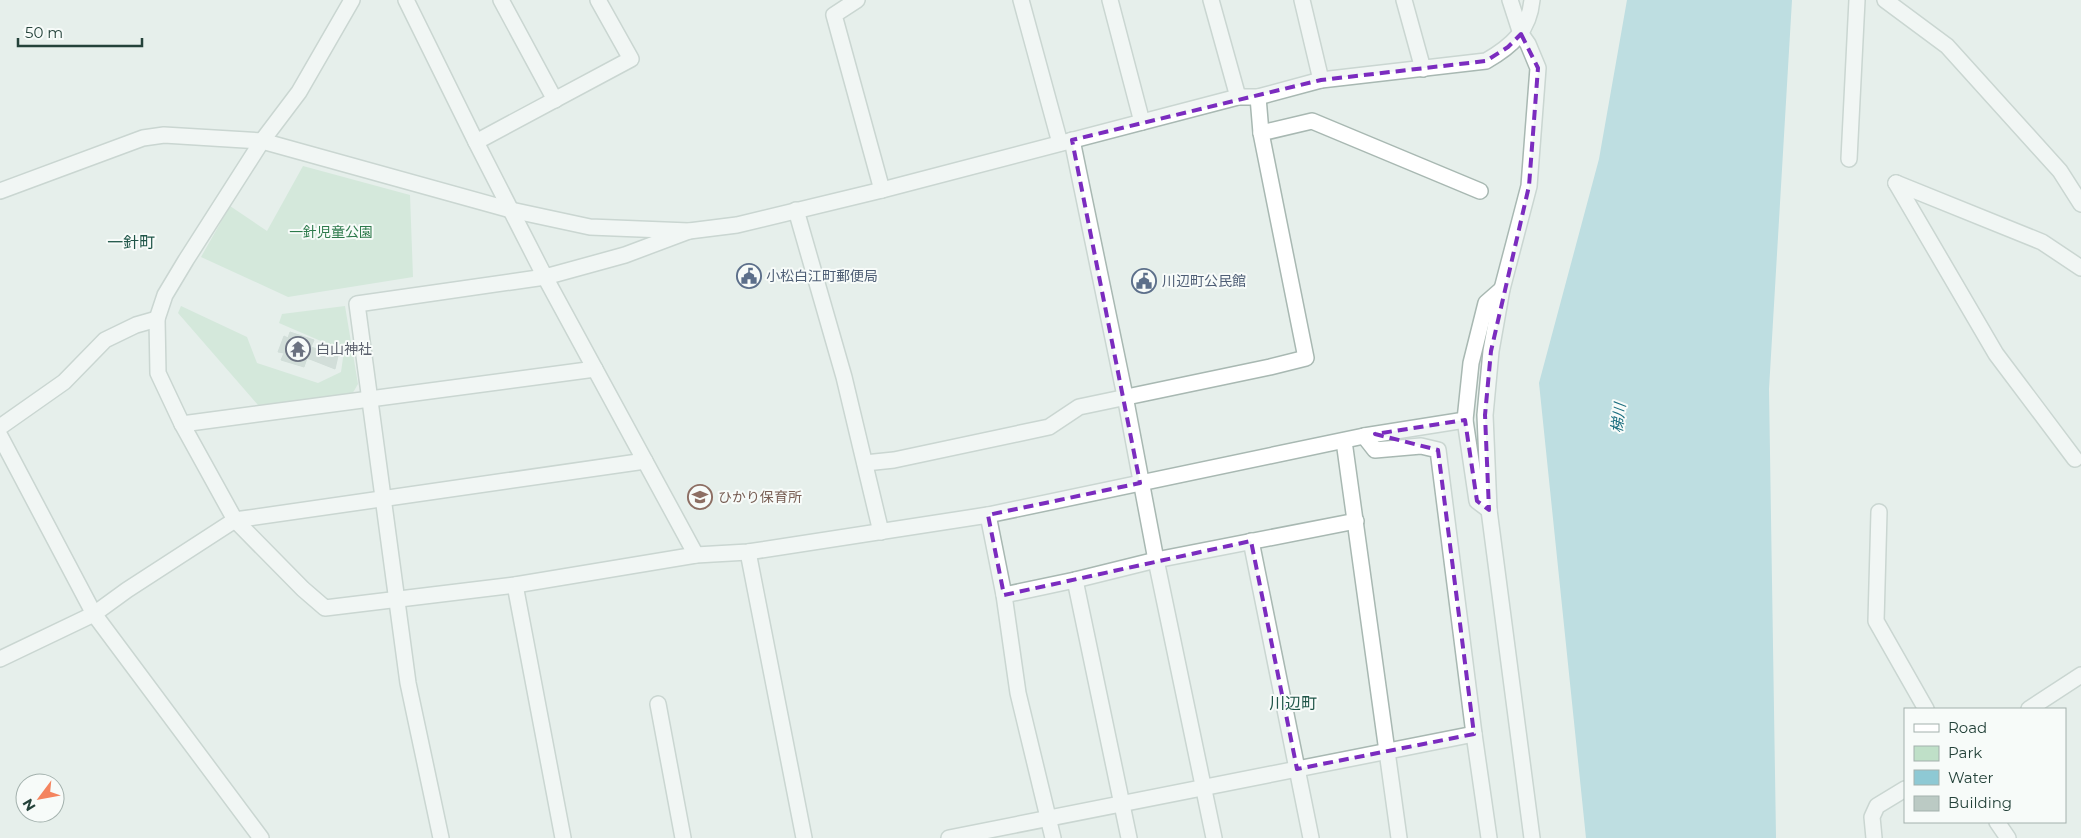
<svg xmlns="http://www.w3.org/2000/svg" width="2081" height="838" font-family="Montserrat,'Noto Sans JP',sans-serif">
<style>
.green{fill:#bfe0c8}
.water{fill:#8ec9d4}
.building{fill:#bbcac4;stroke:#b8c9c2}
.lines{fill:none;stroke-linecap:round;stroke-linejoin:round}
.minor-casing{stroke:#a8b8b2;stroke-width:18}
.tertiary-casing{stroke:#a8b8b2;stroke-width:18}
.minor{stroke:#fff;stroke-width:15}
.tertiary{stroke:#fff;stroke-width:15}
.marked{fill:none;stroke:#7b2cbf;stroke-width:4;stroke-dasharray:10 6;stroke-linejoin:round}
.labels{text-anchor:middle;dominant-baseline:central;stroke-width:4;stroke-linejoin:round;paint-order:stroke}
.park-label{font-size:14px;fill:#2d7a4b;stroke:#f7fbf9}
.service-label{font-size:14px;fill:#4e5e75;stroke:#f7fbf9;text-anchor:start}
.worship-label{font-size:14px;fill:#5b616d;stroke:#f7fbf9;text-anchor:start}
.education-label{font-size:14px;fill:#785e54;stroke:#f7fbf9;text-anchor:start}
.water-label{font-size:15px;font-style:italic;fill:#1c6f80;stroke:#f7fbf9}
.quarter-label{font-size:16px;fill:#1f5548;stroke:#f7fbf9}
</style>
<rect width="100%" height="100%" fill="#e6efeb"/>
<g class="green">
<path d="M 303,166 L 410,195 L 413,277 L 288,297 L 201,257 L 230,206 L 267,231 Z"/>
<path d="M 181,306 L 247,337 L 257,363 L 318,383 L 341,372 L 344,351 L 279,323 L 282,314 L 345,306 L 358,384 L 351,396 L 258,405 L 178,313 Z"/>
</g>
<path class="water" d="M 1627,0 L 1792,0 L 1769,389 L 1776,838 L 1586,838 L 1539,383 L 1599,159 Z"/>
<path class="building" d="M 290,332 L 314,340 L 311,347 L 338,356 L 335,369 L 307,358 L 304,367 L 281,360 L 284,353 L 278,352 L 284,336 L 288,338 Z"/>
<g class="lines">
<defs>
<g id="minor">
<path d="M 352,0 L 299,92 L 262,141 L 186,260 L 165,295 L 157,319 L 158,373 L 182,424 L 235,520 L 303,589 L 325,608 L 515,585 L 696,555 L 748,552 L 988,515 L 1364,436 L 1465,420"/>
<path d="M 406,0 L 476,142 L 545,277 L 696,555"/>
<path d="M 501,0 L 555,100"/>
<path d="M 857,0 L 834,15 L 882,190"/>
<path d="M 1021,0 L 1060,143"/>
<path d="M 1110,0 L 1142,122"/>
<path d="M 1211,0 L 1238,97"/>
<path d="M 1302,0 L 1321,80"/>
<path d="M 1404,0 L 1423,69"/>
<path d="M 1510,0 L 1521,34 L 1528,44 L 1538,68 L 1529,186 L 1502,289 L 1491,351 L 1485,415 L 1489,510 L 1532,838"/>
<path d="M 1261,133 L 1312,121 L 1480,191"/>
<path d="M 476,142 L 631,59 L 598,0"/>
<path d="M 1849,159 L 1857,0"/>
<path d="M 1896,183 L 1996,354 L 2075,459"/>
<path d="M 1896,183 L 2042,242 L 2081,268"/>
<path d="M 796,210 L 844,377 L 881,532"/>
<path d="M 182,424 L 595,369"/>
<path d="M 0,427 L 64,382 L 105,340 L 136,325 L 157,319"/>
<path d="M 1364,436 L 1375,450 L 1421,446 L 1438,450 L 1474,734 L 1489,838"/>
<path d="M 1344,441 L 1399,838"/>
<path d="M 865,463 L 894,460 L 1049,427 L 1079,407 L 1270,367 L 1306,358 L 1261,133 L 1258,97"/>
<path d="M 1489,510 L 1477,501 L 1465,420 L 1471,363 L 1486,303 L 1502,289"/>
<path d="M 1879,512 L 1876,621 L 1926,709"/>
<path d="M 988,515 L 1004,595 L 1018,693 L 1053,838"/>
<path d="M 1251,541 L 1311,838"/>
<path d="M 748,552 L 804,838"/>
<path d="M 1075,580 L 1129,838"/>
<path d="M 515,585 L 563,838"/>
<path d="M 1004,595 L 1075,580 L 1156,560 L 1356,521"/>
<path d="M 0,659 L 94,614 L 127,590 L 235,520 L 645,461"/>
<path d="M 658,704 L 683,838"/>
<path d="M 2029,709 L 2081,675"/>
<path d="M 1997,822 L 2008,838"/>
<path d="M 441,838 L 408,683 L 357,304 L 545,277 L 625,255 L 689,231"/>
<path d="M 949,838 L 1474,734"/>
<path d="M 1874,838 L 1872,817 L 1877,806 L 1905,789"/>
</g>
<g id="tertiary">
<path d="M 1885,0 L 1947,46 L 2060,171 L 2081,204"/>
<path d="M 1072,140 L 1125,396 L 1156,560 L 1214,838"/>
<path d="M 0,191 L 143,138 L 164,135 L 262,141 L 511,210 L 590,227 L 689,231 L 737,225 L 882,190 L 1238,97 L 1258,97 L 1321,80 L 1486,61 C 1512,46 1529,31 1532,0"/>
<path d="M 0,436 L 94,614 L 261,838"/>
</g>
</defs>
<use href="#minor" class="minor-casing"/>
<use href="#tertiary" class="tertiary-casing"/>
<use href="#minor" class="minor"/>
<use href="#tertiary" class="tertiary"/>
</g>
<path d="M0 0H2081V838H0ZM 1521,34 L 1538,68 L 1529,186 L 1491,351 L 1485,415 L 1489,510 L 1477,501 L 1465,420 L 1375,434 L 1438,450 L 1474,734 L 1297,769 L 1251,541 L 1004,595 L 988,515 L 1140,483 L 1072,140 L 1321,80 L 1486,61 L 1508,47 Z" fill="#e6efeb" fill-opacity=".55" fill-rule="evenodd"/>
<path class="marked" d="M 1521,34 L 1538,68 L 1529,186 L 1491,351 L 1485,415 L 1489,510 L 1477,501 L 1465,420 L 1375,434 L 1438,450 L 1474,734 L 1297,769 L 1251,541 L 1004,595 L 988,515 L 1140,483 L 1072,140 L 1321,80 L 1486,61 L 1508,47 Z"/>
<defs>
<symbol id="civic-ring" viewBox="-11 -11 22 22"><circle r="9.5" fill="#f7fbf9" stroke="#5c6f8a" stroke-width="1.5"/><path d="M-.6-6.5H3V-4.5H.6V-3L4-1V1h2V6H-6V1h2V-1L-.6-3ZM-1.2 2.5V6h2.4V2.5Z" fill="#5c6f8a"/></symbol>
<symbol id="temple-ring" viewBox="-11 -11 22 22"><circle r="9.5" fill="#f7fbf9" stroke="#6b7280" stroke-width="1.5"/><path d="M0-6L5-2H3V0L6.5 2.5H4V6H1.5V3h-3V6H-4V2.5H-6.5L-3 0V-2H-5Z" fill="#6b7280"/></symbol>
<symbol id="school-ring" viewBox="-11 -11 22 22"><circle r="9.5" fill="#f7fbf9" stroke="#8d6e63" stroke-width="1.5"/><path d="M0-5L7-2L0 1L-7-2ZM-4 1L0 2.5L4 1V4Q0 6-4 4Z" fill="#8d6e63"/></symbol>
</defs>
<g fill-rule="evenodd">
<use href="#civic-ring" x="735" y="262" width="28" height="28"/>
<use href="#civic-ring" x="1130" y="267" width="28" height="28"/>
<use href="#temple-ring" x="284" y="335" width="28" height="28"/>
<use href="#school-ring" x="686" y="483" width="28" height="28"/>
</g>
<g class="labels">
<g class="park-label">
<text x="331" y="232">一針児童公園</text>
</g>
<g class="service-label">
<text x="766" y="276">小松白江町郵便局</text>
<text x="1162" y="281">川辺町公民館</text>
</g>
<g class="worship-label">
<text x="316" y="349">白山神社</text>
</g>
<g class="education-label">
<text x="718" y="497">ひかり保育所</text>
</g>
<g class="water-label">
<text transform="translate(1618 418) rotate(-83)">梯川</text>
</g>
<g class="quarter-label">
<text x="131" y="242">一針町</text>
<text x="1293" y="703">川辺町</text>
</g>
</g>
<rect x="1904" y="708" width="162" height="115" fill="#f7fbf9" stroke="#a3b1ad"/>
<rect x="1914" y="724" width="25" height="8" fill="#ffffff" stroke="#a3b1ad"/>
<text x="1948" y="733" font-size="15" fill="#24423a">Road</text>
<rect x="1914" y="746" width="25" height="15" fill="#bfe0c8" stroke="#a3b1ad"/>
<text x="1948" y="758" font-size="15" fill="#24423a">Park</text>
<rect x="1914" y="770" width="25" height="15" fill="#8ec9d4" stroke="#a3b1ad"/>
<text x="1948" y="783" font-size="15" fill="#24423a">Water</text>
<rect x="1914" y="796" width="25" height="15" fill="#bbcac4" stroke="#a3b1ad"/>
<text x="1948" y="808" font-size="15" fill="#24423a">Building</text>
<g transform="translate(40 798) rotate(238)"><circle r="24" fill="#f7fbf9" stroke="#a3b1ad"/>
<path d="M0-4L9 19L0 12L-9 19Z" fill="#f4845f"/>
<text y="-8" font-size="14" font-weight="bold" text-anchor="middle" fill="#24423a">N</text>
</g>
<path d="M18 38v8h124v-8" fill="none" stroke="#24423a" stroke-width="2.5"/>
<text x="25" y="38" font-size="15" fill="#24423a" stroke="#f7fbf9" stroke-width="4" paint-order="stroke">50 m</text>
</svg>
